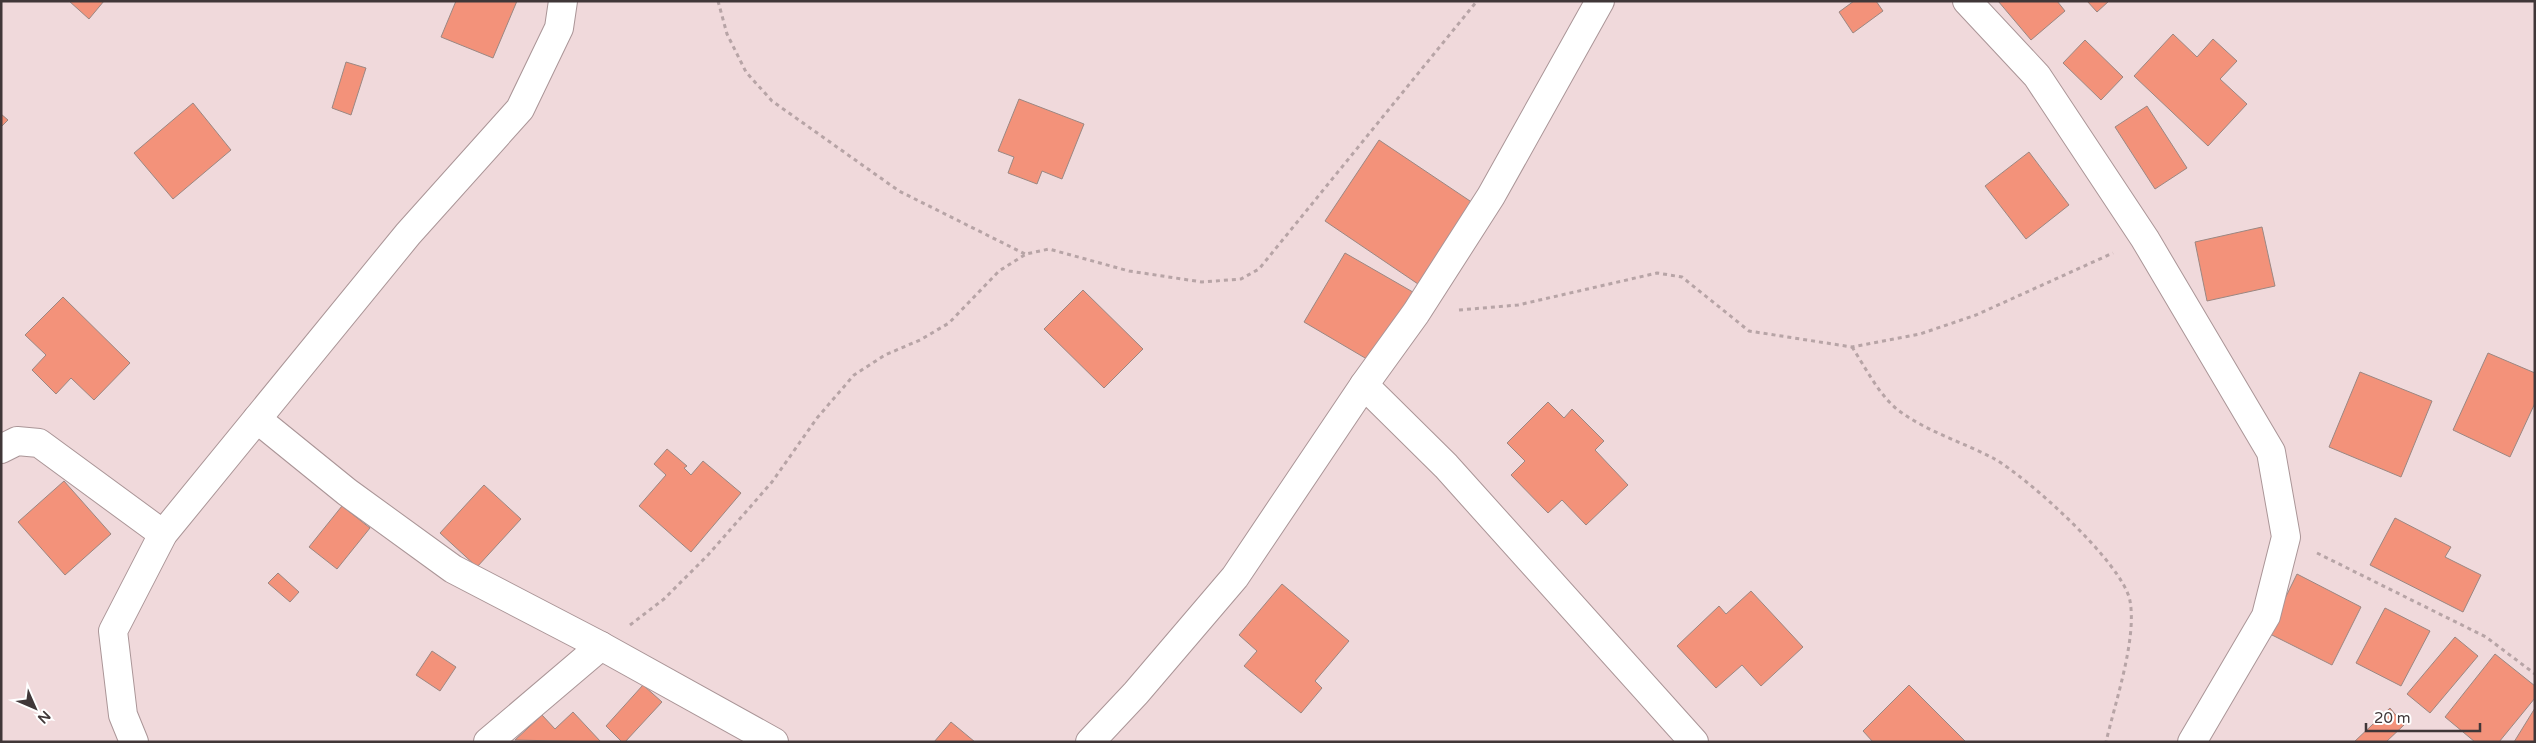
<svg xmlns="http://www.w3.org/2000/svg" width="2536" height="743" font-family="'Varela Round',sans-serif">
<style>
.building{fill:#f3927a;stroke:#9b8782}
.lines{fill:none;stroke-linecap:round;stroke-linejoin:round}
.minor-casing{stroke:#aa9597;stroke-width:30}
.path{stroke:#b7a4a6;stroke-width:3;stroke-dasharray:4 4;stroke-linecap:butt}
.minor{stroke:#fff;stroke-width:28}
</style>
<rect width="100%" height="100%" fill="#f0d9db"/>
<g class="building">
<path d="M 69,1 L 104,1 L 89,19 Z"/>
<path d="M 456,1 L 517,1 L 493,58 L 441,37 Z"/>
<path d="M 1854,1 L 1876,1 L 1883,11 L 1853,33 L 1839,12 Z"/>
<path d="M 1998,1 L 2057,1 L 2065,11 L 2031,40 Z"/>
<path d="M 2087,1 L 2109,1 L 2097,12 Z"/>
<path d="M 2173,34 L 2197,57 L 2213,39 L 2237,61 L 2220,79 L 2247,104 L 2208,146 L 2134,76 Z"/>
<path d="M 2085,40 L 2123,77 L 2101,100 L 2063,63 Z"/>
<path d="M 346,62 L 366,68 L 351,115 L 332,108 Z"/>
<path d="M 1019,99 L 1084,124 L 1062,179 L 1042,171 L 1037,184 L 1008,173 L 1014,157 L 998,151 Z"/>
<path d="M 193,103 L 231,150 L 173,199 L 134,153 Z"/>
<path d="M 2147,106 L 2187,168 L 2155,189 L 2115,127 Z"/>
<path d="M 1,114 L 8,120 L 1,127 Z"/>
<path d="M 1379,140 L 1473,203 L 1418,284 L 1325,221 Z"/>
<path d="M 2029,152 L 2069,205 L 2026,239 L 1985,186 Z"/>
<path d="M 2262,227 L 2275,286 L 2207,301 L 2195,242 Z"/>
<path d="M 1345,253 L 1418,295 L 1377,365 L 1304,322 Z"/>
<path d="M 1083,290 L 1143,349 L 1104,388 L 1044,329 Z"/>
<path d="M 63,297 L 130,363 L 94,400 L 71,378 L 56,394 L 32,370 L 46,355 L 25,335 Z"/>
<path d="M 2488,353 L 2535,373 L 2535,403 L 2510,457 L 2453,430 Z"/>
<path d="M 2360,372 L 2432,401 L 2401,477 L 2329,447 Z"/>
<path d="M 1548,402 L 1564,418 L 1572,409 L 1604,441 L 1595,450 L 1628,485 L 1586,525 L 1562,500 L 1548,513 L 1511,475 L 1525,461 L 1507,443 Z"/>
<path d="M 667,449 L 687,466 L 684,468 L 691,475 L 703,461 L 741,493 L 691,552 L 639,506 L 666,475 L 654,464 Z"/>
<path d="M 64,481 L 111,534 L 65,575 L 18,522 Z"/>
<path d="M 484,485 L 521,519 L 477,567 L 440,533 Z"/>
<path d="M 342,506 L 370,528 L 337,569 L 309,547 Z"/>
<path d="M 2395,518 L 2451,547 L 2445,557 L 2481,575 L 2463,612 L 2370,565 Z"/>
<path d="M 278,573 L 299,592 L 290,602 L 268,583 Z"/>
<path d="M 2297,574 L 2361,607 L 2332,665 L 2268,633 Z"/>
<path d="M 1282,584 L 1349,641 L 1315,681 L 1322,688 L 1301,713 L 1244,666 L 1257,651 L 1239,635 Z"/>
<path d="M 1751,591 L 1803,647 L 1761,686 L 1742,665 L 1716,688 L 1677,646 L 1719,606 L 1726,614 Z"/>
<path d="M 2385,608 L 2430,631 L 2401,686 L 2356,663 Z"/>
<path d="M 2455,637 L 2478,656 L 2430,713 L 2407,694 Z"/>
<path d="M 432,651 L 456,667 L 440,691 L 416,675 Z"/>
<path d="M 2495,654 L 2535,686 L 2535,698 L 2499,742 L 2475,742 L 2445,717 Z"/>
<path d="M 643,685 L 662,702 L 625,742 L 622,742 L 606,726 Z"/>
<path d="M 1909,685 L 1966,742 L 1873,742 L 1863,731 Z"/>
<path d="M 2390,708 L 2404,725 L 2386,742 L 2354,742 Z"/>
<path d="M 2535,708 L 2535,742 L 2514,742 Z"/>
<path d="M 573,712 L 601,742 L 515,740 L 542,715 L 555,729 Z"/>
<path d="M 951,722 L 975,742 L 934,742 Z"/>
</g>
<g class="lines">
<defs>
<g id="minor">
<path d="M 1967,1 L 2037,76 L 2145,239 L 2271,452 L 2286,537 L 2266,616 L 2192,742"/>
<path d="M 1364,385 L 1446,466 L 1694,742"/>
<path d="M 257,419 L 347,492 L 453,569 L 601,646 L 774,742"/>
<path d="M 1,449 L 17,441 L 39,443 L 163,534"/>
<path d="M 134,742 L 123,715 L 113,631 L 163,534 L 408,234 L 520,109 L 559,28 L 563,1"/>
<path d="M 488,742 L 601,646"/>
<path d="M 1090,742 L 1136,693 L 1235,577 L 1364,385 L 1416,313 L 1491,196 L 1600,1"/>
</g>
</defs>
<use href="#minor" class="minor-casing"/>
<g class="path">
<path d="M 718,1 L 727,34 L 746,72 L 772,101 L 899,191 L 1025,254"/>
<path d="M 1459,310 L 1518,305 L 1657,273 L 1682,277 L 1749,331 L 1852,347 L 1920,334 L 1976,315 L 2113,253"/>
<path d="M 1852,347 C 1866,368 1880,398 1902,413 C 1929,432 1964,443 1993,458 C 2027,477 2123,563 2130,601 C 2137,639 2115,703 2106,742"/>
<path d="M 2317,553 L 2486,637 L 2535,674"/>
<path d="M 630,625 L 664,599 L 708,555 L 772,482 L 817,418 L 854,375 L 885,355 L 920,340 L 949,323 L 999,271 L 1026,254 L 1049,249 L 1129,271 L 1202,282 L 1241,279 L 1259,269 L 1477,1"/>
</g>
<use href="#minor" class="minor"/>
</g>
<rect width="2536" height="743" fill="none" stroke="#403738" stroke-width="5"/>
<g transform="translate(35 708) rotate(135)" stroke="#ffffff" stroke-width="4" paint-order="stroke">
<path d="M0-4L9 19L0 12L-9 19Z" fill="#403738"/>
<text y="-8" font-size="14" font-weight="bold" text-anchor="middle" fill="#403738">N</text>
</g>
<path d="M2366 723v8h114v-8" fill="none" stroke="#403738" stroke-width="2.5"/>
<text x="2374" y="723" font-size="15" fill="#403738" stroke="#ffffff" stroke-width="4" paint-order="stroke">20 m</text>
</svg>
